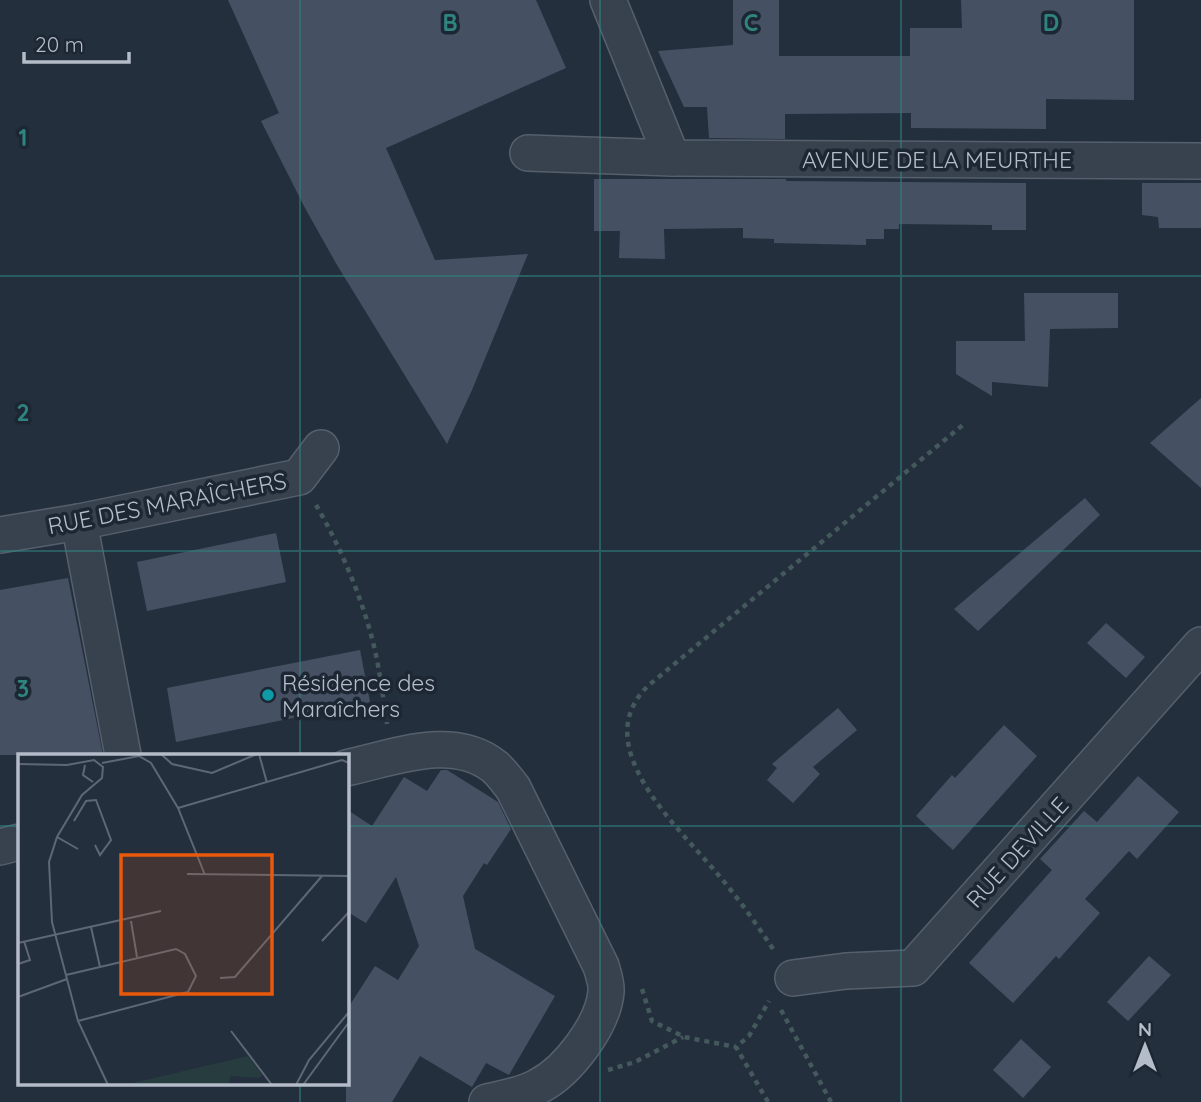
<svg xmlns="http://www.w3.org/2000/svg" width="1201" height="1102" font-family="Quicksand,sans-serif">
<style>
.building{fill:#455162}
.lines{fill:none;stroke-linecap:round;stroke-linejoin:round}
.minor-casing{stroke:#565f6c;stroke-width:38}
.path{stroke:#44595c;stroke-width:4.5;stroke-dasharray:5 5;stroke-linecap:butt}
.minor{stroke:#38414e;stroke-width:35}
.grid{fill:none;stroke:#308480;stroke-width:2;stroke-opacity:0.55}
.culture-dot{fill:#0f9aa8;stroke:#1d2633;stroke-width:2.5}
.labels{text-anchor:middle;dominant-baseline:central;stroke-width:7;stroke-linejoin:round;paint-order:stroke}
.street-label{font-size:23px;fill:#b4bcc9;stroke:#1d2633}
.poi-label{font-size:23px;fill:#b4bcc9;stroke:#1d2633;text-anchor:start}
.inset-road{fill:none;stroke:#5e6776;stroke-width:2}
.view{fill:#e8590c;fill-opacity:0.15;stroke:#e8590c;stroke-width:3.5}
.inset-edge{fill:none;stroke:#b4bcc9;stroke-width:3.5}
.grid-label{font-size:23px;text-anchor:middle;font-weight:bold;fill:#308480;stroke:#1d2633;stroke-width:7;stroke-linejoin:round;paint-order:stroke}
</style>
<rect width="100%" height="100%" fill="#242f3e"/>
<g class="building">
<path d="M 228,0 L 536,0 L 566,68 L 386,148 L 435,260 L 528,254 L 472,390 L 447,444 L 337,265 L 305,208 L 261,121 L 279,113 Z"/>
<path d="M 733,0 L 779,0 L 779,56 L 910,56 L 910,28 L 962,28 L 961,0 L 1134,0 L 1134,100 L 1046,99 L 1046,129 L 911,128 L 911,113 L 785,114 L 785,139 L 709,138 L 707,107 L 684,107 L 658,51 L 733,45 Z"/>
<path d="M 594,179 L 786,179 L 786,181 L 1026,183 L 1026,230 L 992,230 L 992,225 L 899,224 L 899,229 L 884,229 L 884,239 L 866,239 L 866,245 L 774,243 L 774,239 L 743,238 L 743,228 L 664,229 L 665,259 L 619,258 L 620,231 L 594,231 Z"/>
<path d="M 1142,183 L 1201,183 L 1201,228 L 1159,228 L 1158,217 L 1142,215 Z"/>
<path d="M 1024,293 L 1118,293 L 1118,328 L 1050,329 L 1048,387 L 992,382 L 992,396 L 956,374 L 956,341 L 1025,341 Z"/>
<path d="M 1201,398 L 1201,488 L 1150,443 Z"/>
<path d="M 1085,498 L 1100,515 L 978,631 L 954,609 Z"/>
<path d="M 276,533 L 286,582 L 147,611 L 137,562 Z"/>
<path d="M 68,578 L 103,755 L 0,755 L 0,590 Z"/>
<path d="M 1106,623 L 1145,657 L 1126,678 L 1087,643 Z"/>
<path d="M 360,650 L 370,702 L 176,742 L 167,688 Z"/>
<path d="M 838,708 L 857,730 L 813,767 L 820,774 L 793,803 L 767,780 L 777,768 L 772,764 Z"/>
<path d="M 1004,725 L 1037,756 L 953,850 L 916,816 L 952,775 L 955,778 Z"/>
<path d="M 441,770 L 447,770 L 498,802 L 511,829 L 487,865 L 484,863 L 463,896 L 475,949 L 555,996 L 509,1075 L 486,1063 L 472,1087 L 420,1056 L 392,1102 L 346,1102 L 346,1011 L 375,966 L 398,980 L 419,946 L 396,877 L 366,923 L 346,911 L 346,809 L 372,826 L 404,777 L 427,791 Z"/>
<path d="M 1138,776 L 1179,812 L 1137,859 L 1129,851 L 1085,899 L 1100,913 L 1059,959 L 1056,956 L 1013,1003 L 969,963 L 1052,870 L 1040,859 L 1084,811 L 1097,822 Z"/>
<path d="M 1149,956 L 1171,975 L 1128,1021 L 1107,1002 Z"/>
<path d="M 1021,1039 L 1051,1067 L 1023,1098 L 993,1070 Z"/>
</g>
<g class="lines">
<defs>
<g id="minor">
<path d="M 608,0 L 672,158"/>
<path d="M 528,153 L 672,158 L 1201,161"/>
<path d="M 79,522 L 123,755"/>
<path d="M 0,535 L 79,522 L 299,477 L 321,448"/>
<path d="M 346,768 C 393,758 453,733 495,767 C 502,773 508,782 513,788 L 601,966 C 603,973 607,984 606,992 C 603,1025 568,1071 539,1086 C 524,1095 504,1098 487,1102"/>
<path d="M 0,847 L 19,842"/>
<path d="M 793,978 L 846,971 L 913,968 L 1201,645"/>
</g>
</defs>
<use href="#minor" class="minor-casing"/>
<g class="path">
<path d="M 316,505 C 342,549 367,609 377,660 C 381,681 384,703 387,724"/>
<path d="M 773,949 C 755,922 736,895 715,871 C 676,825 586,744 649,685 L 964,424"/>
<path d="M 642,989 L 652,1021 L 684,1037 L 736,1047"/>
<path d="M 781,1010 L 831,1102"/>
<path d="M 608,1070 L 635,1062 L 683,1037"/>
<path d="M 768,1102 L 736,1047 L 749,1036 L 769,1001"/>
</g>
<use href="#minor" class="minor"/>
</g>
<path class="grid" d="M 300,0 L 300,755M 600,0 L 600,1102M 901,0 L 901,1102M 0,276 L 1201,276M 0,551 L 1201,551M 0,826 L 19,826M 346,826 L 1201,826M 300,1083 L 300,1102"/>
<circle class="culture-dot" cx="268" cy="695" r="7"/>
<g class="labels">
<g class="street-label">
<text x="937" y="159">AVENUE DE LA MEURTHE</text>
<text transform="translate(167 503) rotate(-11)">RUE DES MARAÎCHERS</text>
<text transform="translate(1017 852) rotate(-48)">RUE DEVILLE</text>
</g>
<g class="poi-label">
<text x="282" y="682">Résidence des<tspan x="282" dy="26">Maraîchers</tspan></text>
</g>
</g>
<g transform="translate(18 754)">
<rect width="331" height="331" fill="#242f3e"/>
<path d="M 230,302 L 244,321 L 241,324 L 213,322 L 210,331 L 106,331 Z" fill="#263c3f"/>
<path class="inset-road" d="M 143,0 L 154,10 L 194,19 L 239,0M 241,0 L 249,29M 84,9 L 121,2 L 133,9 L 160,54 L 187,121M 0,10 L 49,11 L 76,6 L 85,13 L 84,24 L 64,41 L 39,83 L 31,108 L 34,168 L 60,267 L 90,331M 67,11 L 65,21 L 75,28M 160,54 L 324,6 L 331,9M 56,67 L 68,47 L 78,46 L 93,86 L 82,101 L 77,91M 39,83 L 60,95M 169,120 L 331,122M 113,167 L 119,203M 73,173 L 82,213M 304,187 L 331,158M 0,189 L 143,157M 0,210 L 12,206 L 6,187M 48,221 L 158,195 L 167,200 L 178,222 L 170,238 L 60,267M 202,224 L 217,223 L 304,122M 0,243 L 49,225M 213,277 L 254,331M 278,331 L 291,306 L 331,258M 285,331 L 331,268"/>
<path class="view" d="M 103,101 L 254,101 L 254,240 L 103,240 Z"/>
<rect width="331" height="331" class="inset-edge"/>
</g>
<g class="grid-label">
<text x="450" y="31">B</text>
<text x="751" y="31">C</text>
<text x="1051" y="31">D</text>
<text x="23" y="146">1</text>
<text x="23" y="421">2</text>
<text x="23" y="697">3</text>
</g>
<g transform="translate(1145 1046)" stroke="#1d2633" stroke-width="5" paint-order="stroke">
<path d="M0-5L12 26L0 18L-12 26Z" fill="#b4bcc9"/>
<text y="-10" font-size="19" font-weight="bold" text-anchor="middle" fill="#b4bcc9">N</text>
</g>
<path d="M24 52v10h105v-10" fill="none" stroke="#b4bcc9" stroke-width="3.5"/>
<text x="35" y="52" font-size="21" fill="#b4bcc9" stroke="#1d2633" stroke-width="5" paint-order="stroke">20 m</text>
</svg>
